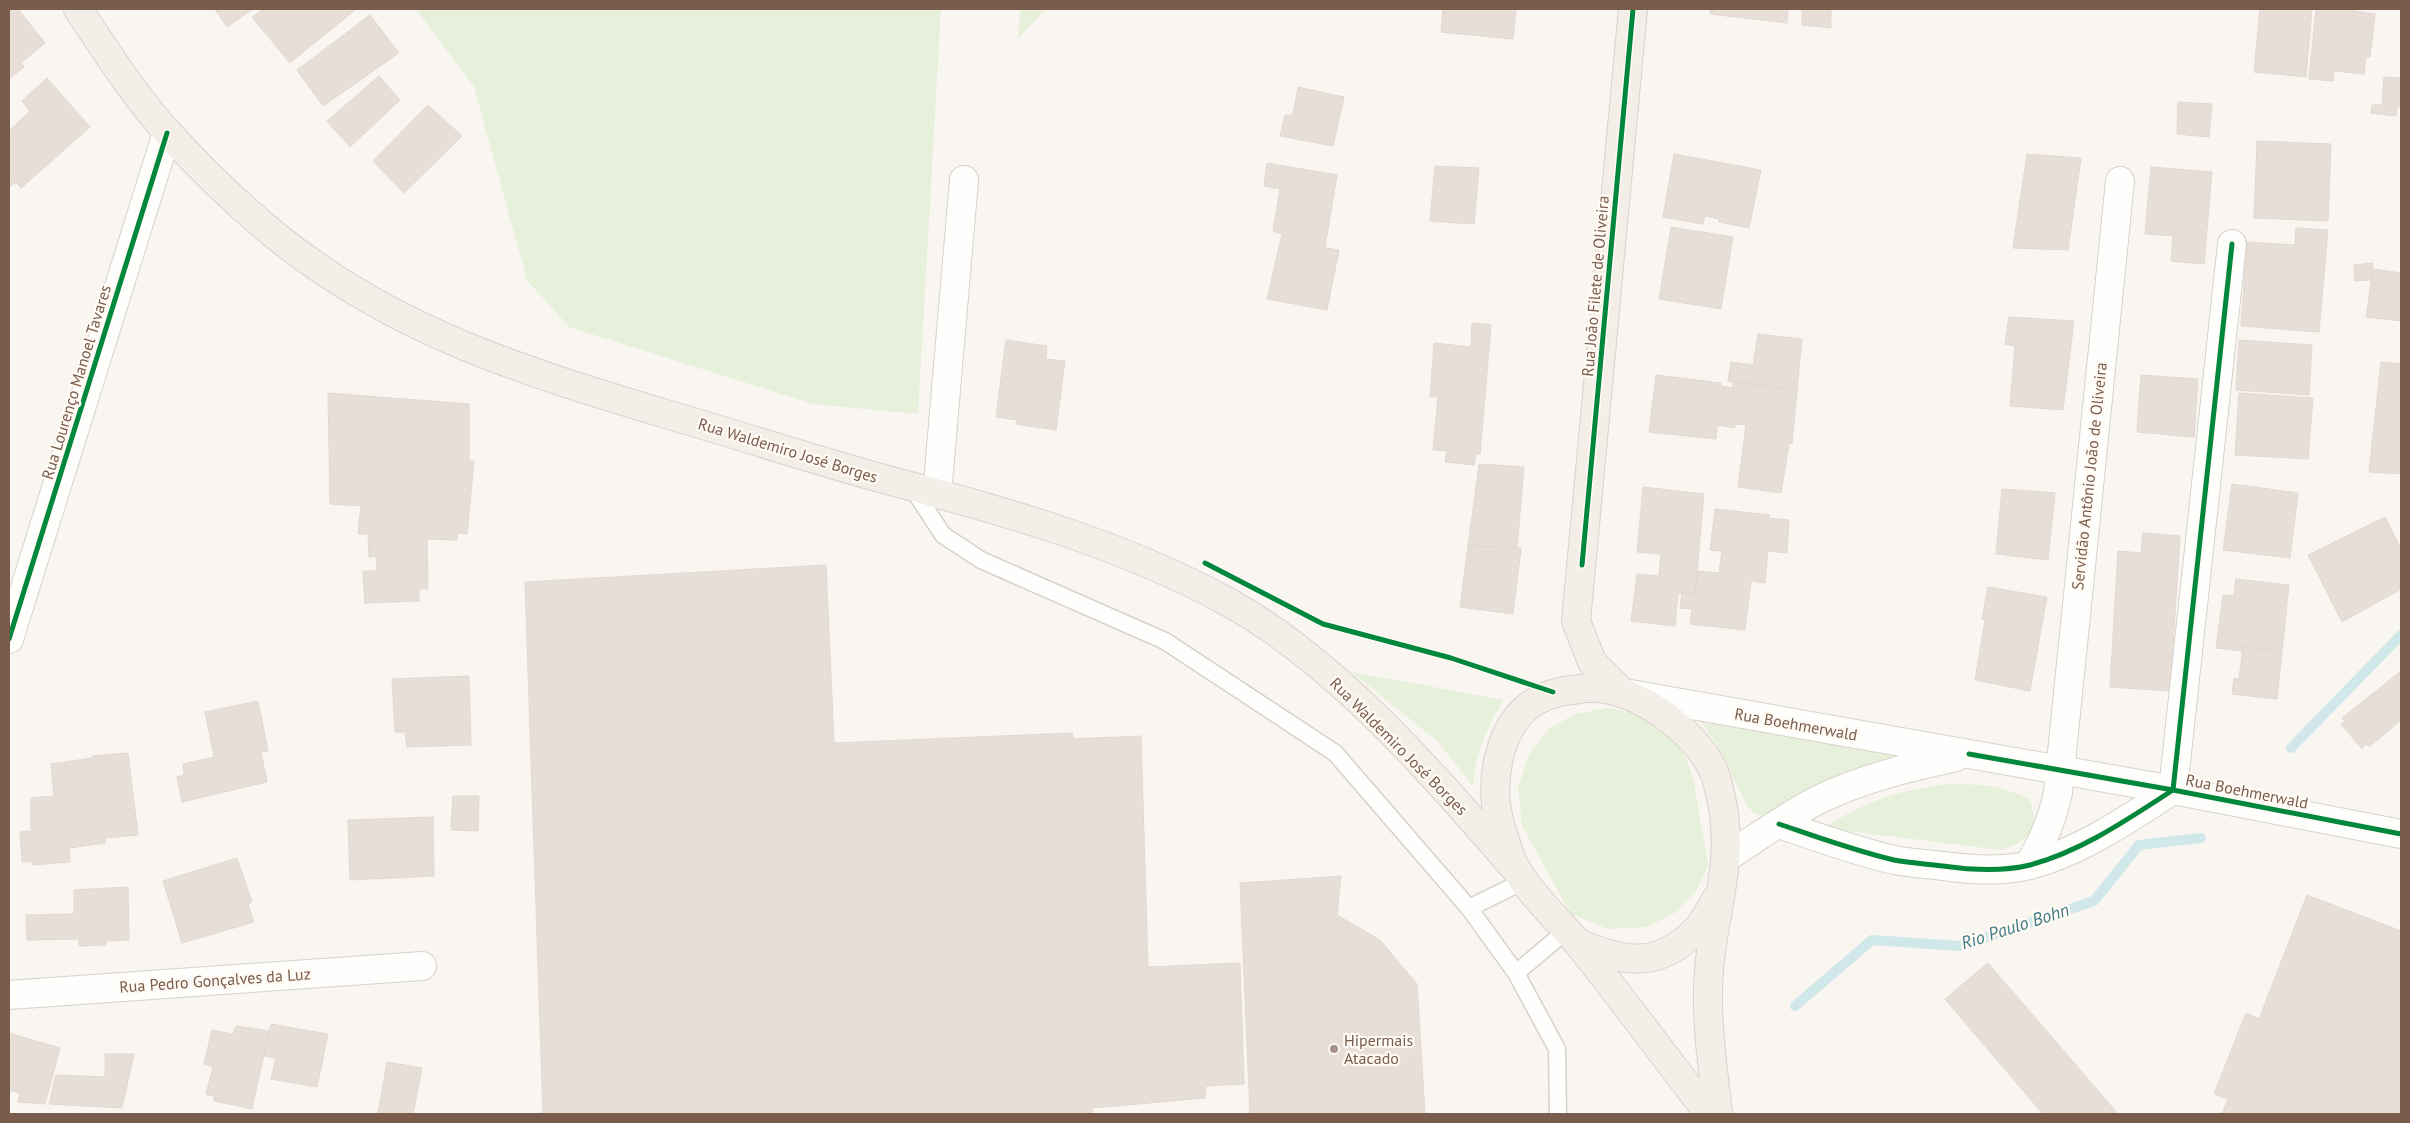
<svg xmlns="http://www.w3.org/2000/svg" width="2410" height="1123" font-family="'PT Sans',sans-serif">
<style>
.green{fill:#e7f0db}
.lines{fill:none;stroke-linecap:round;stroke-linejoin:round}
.stream{stroke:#d0e8ea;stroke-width:10}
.building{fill:#e6ded7;stroke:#e2d8d2}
.service-casing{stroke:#d7d1cb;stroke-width:19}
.minor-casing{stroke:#d7d1cb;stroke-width:30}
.tertiary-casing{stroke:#d7d1cb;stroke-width:30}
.secondary-casing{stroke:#d9d2cb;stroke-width:30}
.primary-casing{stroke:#dad1cc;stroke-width:30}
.service{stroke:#fefefd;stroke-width:16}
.minor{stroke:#fefefd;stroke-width:28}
.tertiary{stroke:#fefefd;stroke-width:28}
.secondary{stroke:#fefefd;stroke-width:28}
.primary{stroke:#f3eee8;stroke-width:28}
.cycleway-casing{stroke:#fffaf3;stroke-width:8}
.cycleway{stroke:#00873e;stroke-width:5}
.poi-dot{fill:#a69286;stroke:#fffaf3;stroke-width:2}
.labels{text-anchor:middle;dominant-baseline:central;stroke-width:4.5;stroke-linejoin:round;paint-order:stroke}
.street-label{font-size:16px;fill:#7a5c4d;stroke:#fffaf3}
.poi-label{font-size:16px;fill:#7a5c4d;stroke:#fffaf3;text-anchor:start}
.water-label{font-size:18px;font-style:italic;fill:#437c86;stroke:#fffaf3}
</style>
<rect width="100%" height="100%" fill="#f9f5f0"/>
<g class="green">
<path d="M 416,9 L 941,9 L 918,414 L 813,404 L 569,327 L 527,280 L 474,87 Z"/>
<path d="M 1020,9 L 1046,9 L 1018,39 Z"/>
<path d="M 1352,672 L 1504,700 C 1487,725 1476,754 1473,785 L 1437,741 Z"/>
<path d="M 1607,708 L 1638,714 L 1673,738 L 1686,758 L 1694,782 L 1708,865 L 1696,891 L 1676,912 L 1648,927 L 1608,929 L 1571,914 L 1522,826 L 1518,788 L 1529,754 L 1549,729 L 1575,714 Z"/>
<path d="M 1698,718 L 1889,751 L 1895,758 L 1774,816 C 1761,817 1755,816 1747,805 L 1715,742 Z"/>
<path d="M 1950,784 C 1982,784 2000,785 2029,799 C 2041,829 2030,840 2001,850 L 1824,828 C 1866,801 1901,789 1950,784 Z"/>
</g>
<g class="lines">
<g class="stream">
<path d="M 2291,748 L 2401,635"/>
<path d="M 1795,1006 L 1872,940 L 1960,946 L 2094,901 L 2139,845 L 2201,838"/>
</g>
</g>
<g class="building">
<path d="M 9,9 L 18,9 L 45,43 L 21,63 L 24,67 L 9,79 Z"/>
<path d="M 215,9 L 253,9 L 227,27 Z"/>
<path d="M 264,9 L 355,9 L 355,10 L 290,63 L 252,17 Z"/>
<path d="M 1443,9 L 1516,9 L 1513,39 L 1441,32 Z"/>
<path d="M 1710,9 L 1788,9 L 1787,23 L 1710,14 Z"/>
<path d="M 1802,9 L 1831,9 L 1831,28 L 1802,25 Z"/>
<path d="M 2260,9 L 2312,9 L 2306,77 L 2254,72 Z"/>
<path d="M 2316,9 L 2356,9 L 2355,11 L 2375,14 L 2370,57 L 2366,57 L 2364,74 L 2334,71 L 2333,81 L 2309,79 Z"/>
<path d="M 370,15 L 399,53 L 323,106 L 297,70 Z"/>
<path d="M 379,76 L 400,100 L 350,147 L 327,121 Z"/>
<path d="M 2384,77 L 2401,78 L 2401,107 L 2397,107 L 2396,116 L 2371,113 L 2372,105 L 2382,105 Z"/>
<path d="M 47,78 L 90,127 L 21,188 L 16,182 L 9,187 L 9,131 L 30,111 L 22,101 Z"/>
<path d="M 1298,87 L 1344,97 L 1333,146 L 1280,136 L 1285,115 L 1293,115 Z"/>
<path d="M 2178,102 L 2212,104 L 2209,137 L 2177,134 Z"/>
<path d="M 428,105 L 462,136 L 404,193 L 373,161 Z"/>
<path d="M 2257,141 L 2331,144 L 2328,221 L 2254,218 Z"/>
<path d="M 1674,154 L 1761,170 L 1749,228 L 1719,222 L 1719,219 L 1705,216 L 1703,224 L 1663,217 Z"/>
<path d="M 2027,154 L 2081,158 L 2068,250 L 2013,248 Z"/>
<path d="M 1267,163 L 1337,175 L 1325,248 L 1339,250 L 1327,310 L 1267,299 L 1282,234 L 1273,231 L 1280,189 L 1264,186 Z"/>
<path d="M 1435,166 L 1479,168 L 1474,224 L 1430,221 Z"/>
<path d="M 2151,167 L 2212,172 L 2204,264 L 2171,261 L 2173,236 L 2145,234 Z"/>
<path d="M 1671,227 L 1733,237 L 1721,309 L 1659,299 Z"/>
<path d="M 2296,228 L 2328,230 L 2319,332 L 2241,326 L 2247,242 L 2295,245 Z"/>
<path d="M 2373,263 L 2371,280 L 2355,281 L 2354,265 Z"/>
<path d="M 2373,269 L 2401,273 L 2401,321 L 2366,317 Z"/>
<path d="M 2009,317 L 2074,321 L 2063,410 L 2010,406 L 2015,346 L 2005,344 Z"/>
<path d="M 1472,323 L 1491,325 L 1480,454 L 1476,453 L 1474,465 L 1445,462 L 1447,451 L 1433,450 L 1438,397 L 1430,397 L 1434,343 L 1471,347 Z"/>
<path d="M 1758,334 L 1802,339 L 1797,390 L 1728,381 L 1731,362 L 1753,365 Z"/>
<path d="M 1006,340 L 1047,346 L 1046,359 L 1065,361 L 1056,430 L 1016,424 L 1017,420 L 996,417 Z"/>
<path d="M 2239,340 L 2312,345 L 2309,395 L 2236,390 Z"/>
<path d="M 2381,362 L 2401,364 L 2401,474 L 2369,472 Z"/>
<path d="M 1656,375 L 1721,383 L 1721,386 L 1733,388 L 1733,382 L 1797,390 L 1792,444 L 1789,443 L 1781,493 L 1738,487 L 1746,425 L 1735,424 L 1735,428 L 1717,425 L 1716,439 L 1649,432 Z"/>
<path d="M 2141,375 L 2198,379 L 2194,437 L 2137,432 Z"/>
<path d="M 328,393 L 469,404 L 469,461 L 474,461 L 467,534 L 457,533 L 457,540 L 427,539 L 428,589 L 419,589 L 419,601 L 365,603 L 363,571 L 377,571 L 376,556 L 369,557 L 368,534 L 358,534 L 361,506 L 330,504 Z"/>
<path d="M 2239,393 L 2313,398 L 2308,459 L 2235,455 Z"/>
<path d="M 1479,464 L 1524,467 L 1517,548 L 1468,546 Z"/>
<path d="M 2232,484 L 2298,493 L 2290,558 L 2223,550 Z"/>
<path d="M 1643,487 L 1704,494 L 1695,595 L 1678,593 L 1675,626 L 1631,621 L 1637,574 L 1659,576 L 1661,554 L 1637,552 Z"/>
<path d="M 2002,489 L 2055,493 L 2048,560 L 1996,554 Z"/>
<path d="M 1715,509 L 1769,515 L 1769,518 L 1789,520 L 1787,553 L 1768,551 L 1765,583 L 1751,581 L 1745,630 L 1690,624 L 1692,609 L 1680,608 L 1682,593 L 1695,595 L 1697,571 L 1719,573 L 1722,551 L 1710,550 Z"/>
<path d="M 2385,517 L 2401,549 L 2401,585 L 2399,586 L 2401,589 L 2342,622 L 2308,555 Z"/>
<path d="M 2143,533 L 2180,536 L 2170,691 L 2110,687 L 2118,551 L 2141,553 Z"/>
<path d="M 1468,546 L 1521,548 L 1513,614 L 1460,607 Z"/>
<path d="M 826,565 L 834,743 L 1072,733 L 1073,739 L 1141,736 L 1148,967 L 1240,963 L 1244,1084 L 1206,1086 L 1205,1098 L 1092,1108 L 1092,1114 L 543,1114 L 525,582 Z"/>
<path d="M 2236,579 L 2289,585 L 2282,651 L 2243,647 L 2243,651 L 2216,648 L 2223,595 L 2234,596 Z"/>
<path d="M 1988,587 L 2047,597 L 2030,691 L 1975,680 L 1985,620 L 1982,619 Z"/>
<path d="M 2243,647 L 2282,651 L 2277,699 L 2232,694 L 2234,678 L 2239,679 Z"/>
<path d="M 2401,671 L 2401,720 L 2369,747 L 2366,744 L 2362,749 L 2341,724 L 2345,721 L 2342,718 Z"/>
<path d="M 469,676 L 471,745 L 407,747 L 405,732 L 395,732 L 392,679 Z"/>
<path d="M 258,701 L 268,751 L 261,752 L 267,782 L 182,802 L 177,777 L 184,775 L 183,764 L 214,757 L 205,712 Z"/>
<path d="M 128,753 L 138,835 L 105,838 L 105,843 L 69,848 L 70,862 L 33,865 L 33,861 L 22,862 L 20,832 L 31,831 L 31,798 L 54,796 L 51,764 L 92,758 L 92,756 Z"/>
<path d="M 453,796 L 479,796 L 478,831 L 451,830 Z"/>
<path d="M 433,817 L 434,876 L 350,880 L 348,820 Z"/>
<path d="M 237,858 L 252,902 L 248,904 L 254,922 L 182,943 L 163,881 Z"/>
<path d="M 1341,876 L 1337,915 L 1380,940 L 1417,984 L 1425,1114 L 1250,1114 L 1240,883 Z"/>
<path d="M 128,887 L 129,940 L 106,941 L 106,945 L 79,946 L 79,939 L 27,940 L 26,915 L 74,914 L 74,890 Z"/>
<path d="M 2307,895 L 2401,931 L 2401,1114 L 2222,1114 L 2228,1099 L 2214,1094 L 2246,1013 L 2259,1019 Z"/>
<path d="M 1988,963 L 2118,1114 L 2043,1114 L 1945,999 Z"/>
<path d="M 271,1024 L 328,1034 L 317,1087 L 271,1079 L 276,1058 L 264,1056 Z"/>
<path d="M 236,1026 L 269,1031 L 252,1109 L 214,1101 L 214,1096 L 206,1094 L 213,1067 L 204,1064 L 212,1030 L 233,1034 Z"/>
<path d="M 9,1033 L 60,1048 L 45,1104 L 18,1102 L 20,1093 L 9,1090 Z"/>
<path d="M 105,1054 L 134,1054 L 122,1108 L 49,1104 L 56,1075 L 105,1077 Z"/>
<path d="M 387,1062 L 422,1068 L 413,1114 L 378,1114 Z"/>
</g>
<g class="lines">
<defs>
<g id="service">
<path d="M 911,486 L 943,535 L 981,560 L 1165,641 L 1335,753 L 1469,908 L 1516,973 L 1557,1049 L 1558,1114"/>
<path d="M 1469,908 L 1524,881"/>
<path d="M 1516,973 L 1567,930"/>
</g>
<g id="minor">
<path d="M 937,494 L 964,180"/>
<path d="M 1779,824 C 1817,837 1855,851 1894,860 C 1910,863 1927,864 1943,866 C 1971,870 2002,872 2030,865 C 2082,851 2128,819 2173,790 L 2232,244"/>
<path d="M 2029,865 C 2043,841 2053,819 2058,792 L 2120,181"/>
<path d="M 9,995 L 422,966"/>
</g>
<path id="tertiary" d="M 9,639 L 167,133"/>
<g id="secondary">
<path d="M 1630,694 L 2173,790 L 2401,834"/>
<path d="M 1727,857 C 1757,838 1786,816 1818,800 C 1861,779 1909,767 1956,757"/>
</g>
<g id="primary">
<path d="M 78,9 C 106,51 135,97 170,135 C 202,170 239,206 276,236 C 397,334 530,373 676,417 C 745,437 814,460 884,479 C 1000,510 1120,543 1226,601 C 1337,661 1435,777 1517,871"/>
<path d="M 1623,693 L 1592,662 L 1576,621 L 1633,9"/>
<path d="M 1578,943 C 1625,963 1659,969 1697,929 C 1705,921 1710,909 1716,899"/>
<path d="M 1709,1114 C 1666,1058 1624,1001 1580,946 C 1560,921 1534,899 1518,872 C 1510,860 1506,842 1501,828 C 1493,801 1493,777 1501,750 C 1512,713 1534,694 1572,690 C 1580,689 1590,687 1598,688 C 1643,692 1696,733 1714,772 C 1717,778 1718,786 1720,793 C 1738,865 1708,922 1708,993 C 1707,1033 1714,1074 1718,1114"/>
</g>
</defs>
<use href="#service" class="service-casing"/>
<use href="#minor" class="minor-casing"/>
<use href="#tertiary" class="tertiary-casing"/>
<use href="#secondary" class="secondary-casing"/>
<use href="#primary" class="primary-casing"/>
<use href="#service" class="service"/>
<use href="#minor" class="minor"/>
<use href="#tertiary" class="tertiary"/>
<use href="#secondary" class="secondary"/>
<use href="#primary" class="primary"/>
<defs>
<g id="cycleway">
<path d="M 1205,563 L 1323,624 L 1451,658 L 1553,692"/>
<path d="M 1582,565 L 1633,9"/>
<path d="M 9,639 L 167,133"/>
<path d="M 1969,754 L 2173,790 L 2401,834"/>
<path d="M 1779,824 C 1817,837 1855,851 1894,860 C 1910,863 1927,864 1943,866 C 1971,870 2002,872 2030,865 C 2082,851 2128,819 2173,790 L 2232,244"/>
</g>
</defs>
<use href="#cycleway" class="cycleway-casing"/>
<use href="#cycleway" class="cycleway"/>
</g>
<circle class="poi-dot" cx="1334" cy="1049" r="5"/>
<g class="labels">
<g class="street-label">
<text transform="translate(1595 286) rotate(-85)">Rua João Filete de Oliveira</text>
<text transform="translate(76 382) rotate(-73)">Rua Lourenço Manoel Tavares</text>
<text transform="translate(788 450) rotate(17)">Rua Waldemiro José Borges</text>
<text transform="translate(2089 476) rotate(-84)">Servidão Antônio João de Oliveira</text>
<text transform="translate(1796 724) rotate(10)">Rua Boehmerwald</text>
<text transform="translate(1399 746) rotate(45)">Rua Waldemiro José Borges</text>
<text transform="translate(2247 791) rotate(11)">Rua Boehmerwald</text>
<text transform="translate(215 980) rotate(-4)">Rua Pedro Gonçalves da Luz</text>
</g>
<g class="poi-label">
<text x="1344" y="1040">Hipermais<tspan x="1344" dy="18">Atacado</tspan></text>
</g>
<g class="water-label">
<text transform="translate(2015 926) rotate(-18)">Rio Paulo Bohn</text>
</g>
</g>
<rect width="2410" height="1123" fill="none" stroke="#7a5c4d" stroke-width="20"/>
</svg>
